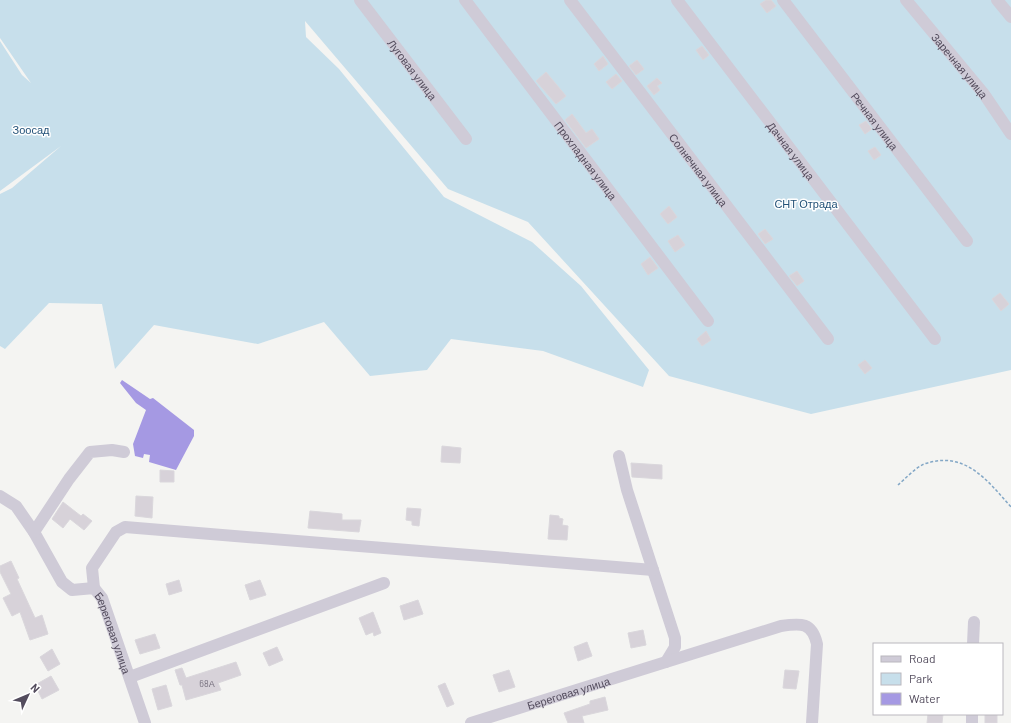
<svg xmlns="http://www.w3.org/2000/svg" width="1011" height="723" font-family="Barlow,sans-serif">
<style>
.green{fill:#c7dfeb}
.water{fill:#a599e3}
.building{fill:#d7d2d9;stroke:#dad7dc}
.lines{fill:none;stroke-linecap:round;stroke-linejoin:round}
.path{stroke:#83a7c6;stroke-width:1.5;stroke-dasharray:3 2;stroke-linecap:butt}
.minor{stroke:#cfcbd7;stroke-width:12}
.labels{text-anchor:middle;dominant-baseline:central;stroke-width:3;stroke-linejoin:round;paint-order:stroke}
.number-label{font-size:9px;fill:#746e7c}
.street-label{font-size:11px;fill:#534c5d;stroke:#fff}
.park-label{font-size:11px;fill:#235278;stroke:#fff}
</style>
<rect width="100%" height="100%" fill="#f4f4f2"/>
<path class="green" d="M 0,0 L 1011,0 L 1011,370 L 811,414 L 669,376 L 528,222 L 448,189 L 305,21 L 306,37 L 339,69 L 444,197 L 532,242 L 581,286 L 649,370 L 643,387 L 543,351 L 451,339 L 427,370 L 370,376 L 324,322 L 258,344 L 154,325 L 115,369 L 102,304 L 49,303 L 5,349 L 0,346 L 0,194 L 12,188 L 61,146 L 0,191 L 0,41 L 22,75 L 31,83 L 0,38 Z"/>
<path class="water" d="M 122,380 L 150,399 L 153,398 L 194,430 L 194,436 L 176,470 L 149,462 L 150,455 L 144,454 L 143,458 L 135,456 L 133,444 L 146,410 L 136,403 L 120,383 Z"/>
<g class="building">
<path d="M 766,0 L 771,0 L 776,6 L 767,13 L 760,4 Z"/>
<path d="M 702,46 L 709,55 L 703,60 L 696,50 Z"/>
<path d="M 603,56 L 608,64 L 599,71 L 594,64 Z"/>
<path d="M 637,60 L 644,69 L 636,75 L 629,66 Z"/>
<path d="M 546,72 L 566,96 L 556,104 L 536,81 Z"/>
<path d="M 616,74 L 622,81 L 612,89 L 606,82 Z"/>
<path d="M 657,78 L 662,83 L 657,86 L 660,90 L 654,95 L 647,86 Z"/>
<path d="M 572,114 L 586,133 L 592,129 L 599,139 L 586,148 L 565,120 Z"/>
<path d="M 866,121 L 872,129 L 865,134 L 859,125 Z"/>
<path d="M 875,147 L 881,155 L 874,160 L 868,151 Z"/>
<path d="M 669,206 L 677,217 L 668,224 L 660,214 Z"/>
<path d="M 765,229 L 773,239 L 765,244 L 758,234 Z"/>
<path d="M 678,235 L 685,245 L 675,252 L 668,241 Z"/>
<path d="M 650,257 L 658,268 L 648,275 L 641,264 Z"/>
<path d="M 797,271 L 804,281 L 797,286 L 789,276 Z"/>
<path d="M 1000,293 L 1009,304 L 1001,311 L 992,299 Z"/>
<path d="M 706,331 L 711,340 L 702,346 L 697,339 Z"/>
<path d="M 865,360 L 872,368 L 865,374 L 858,365 Z"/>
<path d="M 442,446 L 461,448 L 460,463 L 441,462 Z"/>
<path d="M 631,463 L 662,465 L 662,479 L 632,477 Z"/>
<path d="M 160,470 L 174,471 L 174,482 L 160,482 Z"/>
<path d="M 136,496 L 153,497 L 152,518 L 135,516 Z"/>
<path d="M 63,502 L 81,516 L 83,514 L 92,521 L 84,530 L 70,519 L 63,528 L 52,519 Z"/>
<path d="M 407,508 L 421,509 L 419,526 L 412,525 L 412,521 L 406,520 Z"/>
<path d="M 310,511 L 342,514 L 342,520 L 361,520 L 359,532 L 308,528 Z"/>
<path d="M 550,515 L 559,516 L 559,518 L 563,519 L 562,525 L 568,526 L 567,540 L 548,539 Z"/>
<path d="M 11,561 L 19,578 L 17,579 L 35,618 L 42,615 L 48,634 L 30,640 L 20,612 L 12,616 L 3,598 L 11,594 L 0,572 L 0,566 Z"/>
<path d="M 179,580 L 182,591 L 169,595 L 166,584 Z"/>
<path d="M 260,580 L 266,595 L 250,600 L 245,585 Z"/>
<path d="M 418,600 L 423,614 L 404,620 L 400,606 Z"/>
<path d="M 373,612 L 381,633 L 374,636 L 373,632 L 366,635 L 359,618 Z"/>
<path d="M 643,630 L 646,645 L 631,648 L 628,633 Z"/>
<path d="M 155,634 L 160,648 L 140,654 L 135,640 Z"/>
<path d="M 587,642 L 592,656 L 578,661 L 574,647 Z"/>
<path d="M 277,647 L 283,660 L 269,666 L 263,653 Z"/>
<path d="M 52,649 L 60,664 L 48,671 L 40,657 Z"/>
<path d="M 236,662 L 241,675 L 218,683 L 221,690 L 186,700 L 182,685 L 180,685 L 175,670 L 182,668 L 186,678 Z"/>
<path d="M 509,670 L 515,687 L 499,692 L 493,675 Z"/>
<path d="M 785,670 L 799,671 L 796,689 L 783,688 Z"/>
<path d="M 51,676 L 59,690 L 42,699 L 35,685 Z"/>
<path d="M 445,683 L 454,704 L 447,707 L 438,686 Z"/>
<path d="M 166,685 L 172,706 L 158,710 L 152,689 Z"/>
<path d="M 605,697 L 608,710 L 582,716 L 584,723 L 568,723 L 564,713 L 590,704 L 590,701 Z"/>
<path d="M 928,714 L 943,714 L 942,723 L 927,723 Z"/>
<path d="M 985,714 L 997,715 L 997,723 L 985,723 Z"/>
</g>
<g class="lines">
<path class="path" d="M 898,485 C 905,479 915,468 924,464 C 965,450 987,480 1011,507"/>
<g class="minor">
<path id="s1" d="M 360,0 L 466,139"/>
<path id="s2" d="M 465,0 L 708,321"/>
<path id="s3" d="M 570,0 L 828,339"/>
<path id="s4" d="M 677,0 L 935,339"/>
<path id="s5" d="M 783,0 L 967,241"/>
<path id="s6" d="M 906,0 L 984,94 L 1011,134"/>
<path d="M 997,0 L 1011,17"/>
<path d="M 619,456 L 627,490 L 675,638 L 675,647 L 666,662"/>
<path id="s7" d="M 0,496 L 16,506 L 34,532 L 62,582 L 72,590 L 94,588 L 102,598 L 145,723"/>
<path d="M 34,532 L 69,479 L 90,452 L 112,450 L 124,452"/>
<path d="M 94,588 L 92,568 L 116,532 L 125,527 L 653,570"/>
<path d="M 973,644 L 974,622"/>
<path d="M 130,677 L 384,583"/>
<path id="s8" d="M 471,723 L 781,626 C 801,623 812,622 817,644 L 812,723"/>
<path d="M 972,723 L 972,714"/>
</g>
</g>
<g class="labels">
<g class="number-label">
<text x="207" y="683">68А</text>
</g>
<g class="street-label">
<text stroke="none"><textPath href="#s6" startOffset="85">Заречная улица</textPath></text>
<text stroke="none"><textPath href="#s1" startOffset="87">Луговая улица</textPath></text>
<text stroke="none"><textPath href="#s5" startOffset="152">Речная улица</textPath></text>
<text stroke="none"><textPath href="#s4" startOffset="189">Дачная улица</textPath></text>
<text stroke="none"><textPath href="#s2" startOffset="201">Прохладная улица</textPath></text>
<text stroke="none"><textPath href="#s3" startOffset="213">Солнечная улица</textPath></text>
<text stroke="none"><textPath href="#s7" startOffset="192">Береговая улица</textPath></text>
<text stroke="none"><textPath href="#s8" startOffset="102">Береговая улица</textPath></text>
</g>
<g class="park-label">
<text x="31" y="129">Зоосад</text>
<text x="806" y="203">СНТ Отрада</text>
</g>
</g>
<rect x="873" y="643" width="130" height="72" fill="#ffffff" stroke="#bab7be"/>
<rect x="881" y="656" width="20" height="6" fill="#cfcbd7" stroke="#bab7be"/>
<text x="909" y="663" font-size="12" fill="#534c5d">Road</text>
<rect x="881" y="673" width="20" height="12" fill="#c7dfeb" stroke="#bab7be"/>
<text x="909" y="683" font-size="12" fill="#534c5d">Park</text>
<rect x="881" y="693" width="20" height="12" fill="#a599e3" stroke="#bab7be"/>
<text x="909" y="703" font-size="12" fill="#534c5d">Water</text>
<g transform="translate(28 695) rotate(46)" stroke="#ffffff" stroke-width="3" paint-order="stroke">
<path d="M0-3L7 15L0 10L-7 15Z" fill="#534c5d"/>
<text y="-6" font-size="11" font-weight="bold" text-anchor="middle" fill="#534c5d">N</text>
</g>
</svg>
